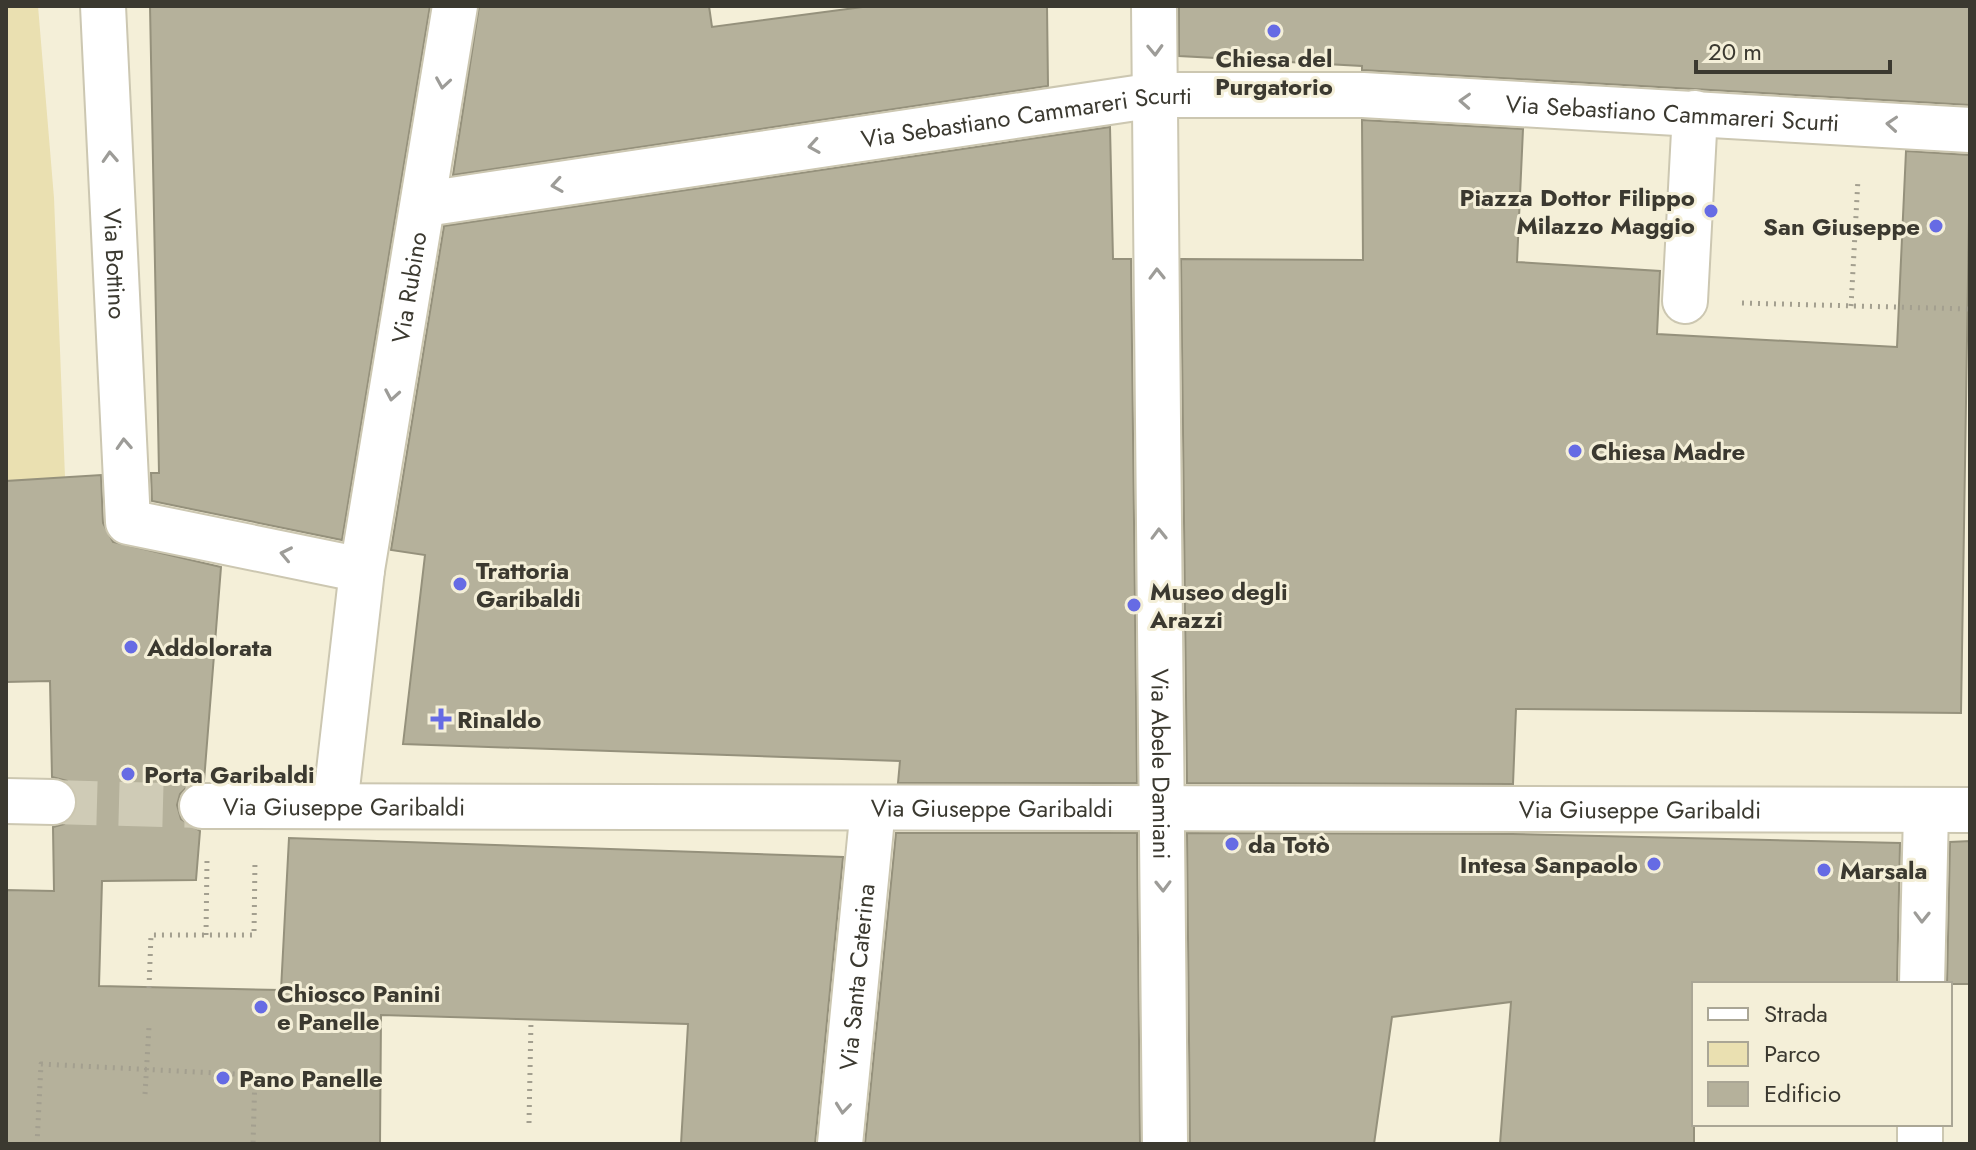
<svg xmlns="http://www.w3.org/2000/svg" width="1976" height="1150" font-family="Jost,sans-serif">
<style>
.green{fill:#eae0b1}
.building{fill:#b5b19b;stroke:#95917c;stroke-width:2}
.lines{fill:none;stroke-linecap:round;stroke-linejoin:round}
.minor-tunnel{stroke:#cfcbb6;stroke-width:44;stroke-dasharray:44 22;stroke-linecap:butt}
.minor-casing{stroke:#ccc7b1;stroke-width:48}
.path{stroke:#a39f8f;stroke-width:5;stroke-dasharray:2 6;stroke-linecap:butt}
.minor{stroke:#fff;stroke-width:44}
.oneway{stroke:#9d9c98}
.poi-dot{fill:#666be4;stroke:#f4efd8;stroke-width:3}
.labels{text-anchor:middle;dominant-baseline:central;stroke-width:6;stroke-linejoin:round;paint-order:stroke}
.poi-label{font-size:24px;font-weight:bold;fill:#3b3930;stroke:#f4efd8;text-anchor:start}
.street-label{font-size:24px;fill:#3b3930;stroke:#f4efd8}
</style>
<rect width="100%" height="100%" fill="#f4efd8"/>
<path class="green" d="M 6,6 L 38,6 L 54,198 L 65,477 L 6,481 Z"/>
<g class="building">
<path d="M 150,6 L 430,6 L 342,540 L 152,501 L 151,473 L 159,473 Z"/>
<path d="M 479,6 L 709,6 L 712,27 L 870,6 L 1047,6 L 1048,86 L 453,175 Z"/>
<path d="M 1179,6 L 1970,6 L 1970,105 L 1362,70 L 1362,66 L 1179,56 Z"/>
<path d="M 1362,120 L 1523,129 L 1517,262 L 1660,271 L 1657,334 L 1897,347 L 1906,151 L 1970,155 L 1961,713 L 1516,709 L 1513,784 L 1187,783 L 1181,259 L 1363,260 Z"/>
<path d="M 1110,127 L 1113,259 L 1131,259 L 1137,783 L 898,783 L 900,761 L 403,744 L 425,555 L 391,550 L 444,226 Z"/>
<path d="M 101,475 L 103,523 L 113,542 L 221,567 L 204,781 L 189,785 L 180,794 L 177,805 L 181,819 L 200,831 L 196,880 L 102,881 L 99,986 L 281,990 L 289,838 L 843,857 L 815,1144 L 681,1144 L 688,1024 L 381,1015 L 380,1144 L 6,1144 L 6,890 L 54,891 L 53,827 L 64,824 L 74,816 L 78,802 L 75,791 L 67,781 L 52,777 L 50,681 L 6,682 L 6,481 Z"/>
<path d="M 896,833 L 1137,833 L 1140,1144 L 865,1144 Z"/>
<path d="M 1187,833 L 1512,834 L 1900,843 L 1897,984 L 1694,984 L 1694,1144 L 1500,1144 L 1511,1002 L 1392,1017 L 1374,1144 L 1190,1144 Z"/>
<path d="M 1970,841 L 1970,984 L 1947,984 L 1950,842 Z"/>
</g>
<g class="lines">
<path class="minor-tunnel" d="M 53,802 L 202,806"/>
<defs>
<g id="minor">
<path id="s1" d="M 103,6 L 128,522 L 362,570"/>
<path id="s2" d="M 1154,6 L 1165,1144"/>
<path id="s3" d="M 425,204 L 1156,95 L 1363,95 L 1970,130"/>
<path d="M 1685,301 L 1695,113"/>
<path d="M 6,801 L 53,802"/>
<path id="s4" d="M 202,806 L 1970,810"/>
<path id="s5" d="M 335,806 L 362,570 L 455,6"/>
<path d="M 1922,984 L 1926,811"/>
<path id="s6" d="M 840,1144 L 873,808"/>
<path d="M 1920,1144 L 1920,1124"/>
</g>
</defs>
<use href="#minor" class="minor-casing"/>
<g class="path">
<path d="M 1742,303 L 1970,309"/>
<path d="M 1851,306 L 1858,179"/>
<path d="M 206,935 L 207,860"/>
<path d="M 149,988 L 151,935 L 254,935 L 255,860"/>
<path d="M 145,1094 L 149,1027"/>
<path d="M 529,1123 L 531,1021"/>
<path d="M 37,1144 L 41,1064 L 255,1075 L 253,1144"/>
</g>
<use href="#minor" class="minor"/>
</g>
<defs><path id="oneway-chevron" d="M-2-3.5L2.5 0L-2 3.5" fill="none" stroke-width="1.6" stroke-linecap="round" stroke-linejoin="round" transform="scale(2)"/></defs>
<g class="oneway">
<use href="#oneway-chevron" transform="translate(1155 50) rotate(88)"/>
<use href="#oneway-chevron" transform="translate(443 83) rotate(99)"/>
<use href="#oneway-chevron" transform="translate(1465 101) rotate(-177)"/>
<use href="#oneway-chevron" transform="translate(1892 124) rotate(-176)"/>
<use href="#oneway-chevron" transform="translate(814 146) rotate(171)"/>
<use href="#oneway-chevron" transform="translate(110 157) rotate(-93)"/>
<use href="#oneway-chevron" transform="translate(557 185) rotate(171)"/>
<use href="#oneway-chevron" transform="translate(1157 274) rotate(-91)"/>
<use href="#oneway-chevron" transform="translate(392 395) rotate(100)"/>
<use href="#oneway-chevron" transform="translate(124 444) rotate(-93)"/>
<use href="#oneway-chevron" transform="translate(1159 534) rotate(-91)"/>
<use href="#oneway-chevron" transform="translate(286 554) rotate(-168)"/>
<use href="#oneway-chevron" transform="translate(1163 886) rotate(89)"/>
<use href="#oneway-chevron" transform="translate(1922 917) rotate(91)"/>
<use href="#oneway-chevron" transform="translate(843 1108) rotate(96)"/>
</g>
<g class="poi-dot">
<circle cx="1274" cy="31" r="8"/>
<circle cx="1711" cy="211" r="8"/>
<circle cx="1936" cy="226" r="8"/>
<circle cx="1575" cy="451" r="8"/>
<circle cx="460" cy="584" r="8"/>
<circle cx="1134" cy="605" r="8"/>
<circle cx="131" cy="647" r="8"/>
<path d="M437 707h8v8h8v8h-8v8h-8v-8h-8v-8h8z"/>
<circle cx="128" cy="774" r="8"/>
<circle cx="1232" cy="844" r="8"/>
<circle cx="1654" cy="864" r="8"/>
<circle cx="1824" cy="870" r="8"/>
<circle cx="261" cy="1007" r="8"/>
<circle cx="223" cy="1078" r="8"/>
</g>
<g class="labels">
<g class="poi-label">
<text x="1274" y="58" text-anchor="middle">Chiesa del<tspan x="1274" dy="28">Purgatorio</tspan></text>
<text x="1695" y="197" text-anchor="end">Piazza Dottor Filippo<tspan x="1695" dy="28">Milazzo Maggio</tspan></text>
<text x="1920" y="226" text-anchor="end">San Giuseppe</text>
<text x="1591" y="451">Chiesa Madre</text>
<text x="476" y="570">Trattoria<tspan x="476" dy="28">Garibaldi</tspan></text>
<text x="1150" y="591">Museo degli<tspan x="1150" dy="28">Arazzi</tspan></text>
<text x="147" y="647">Addolorata</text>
<text x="457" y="719">Rinaldo</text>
<text x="144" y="774">Porta Garibaldi</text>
<text x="1248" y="844">da Totò</text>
<text x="1638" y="864" text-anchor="end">Intesa Sanpaolo</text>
<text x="1840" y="870">Marsala</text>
<text x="277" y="993">Chiosco Panini<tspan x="277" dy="28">e Panelle</tspan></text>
<text x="239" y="1078">Pano Panelle</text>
</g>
<g class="street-label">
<text stroke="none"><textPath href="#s3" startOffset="1256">Via Sebastiano Cammareri Scurti</textPath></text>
<text stroke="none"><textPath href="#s3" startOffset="608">Via Sebastiano Cammareri Scurti</textPath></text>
<text stroke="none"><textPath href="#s1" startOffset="258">Via Bottino</textPath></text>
<text stroke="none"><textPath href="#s5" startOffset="524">Via Rubino</textPath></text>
<text stroke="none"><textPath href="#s2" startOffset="758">Via Abele Damiani</textPath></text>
<text stroke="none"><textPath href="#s4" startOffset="142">Via Giuseppe Garibaldi</textPath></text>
<text stroke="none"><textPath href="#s4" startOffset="790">Via Giuseppe Garibaldi</textPath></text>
<text stroke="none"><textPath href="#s4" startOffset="1438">Via Giuseppe Garibaldi</textPath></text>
<text stroke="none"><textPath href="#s6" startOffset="168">Via Santa Caterina</textPath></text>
</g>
</g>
<rect width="1976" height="1150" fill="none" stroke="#3b3930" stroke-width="16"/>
<rect x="1692" y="982" width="260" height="144" fill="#f4efd8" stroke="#aaa695" stroke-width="2"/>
<rect x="1708" y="1008" width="40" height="12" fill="#ffffff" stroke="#aaa695" stroke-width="2"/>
<text x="1764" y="1022" font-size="24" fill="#3b3930">Strada</text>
<rect x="1708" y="1042" width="40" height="24" fill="#eae0b1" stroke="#aaa695" stroke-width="2"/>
<text x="1764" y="1062" font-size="24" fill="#3b3930">Parco</text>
<rect x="1708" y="1082" width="40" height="24" fill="#b5b19b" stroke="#aaa695" stroke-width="2"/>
<text x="1764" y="1102" font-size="24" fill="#3b3930">Edificio</text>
<path d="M1696 60v12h194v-12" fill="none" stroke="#3b3930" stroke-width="4"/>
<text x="1708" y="60" font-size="24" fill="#3b3930" stroke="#f4efd8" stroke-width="6" paint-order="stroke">20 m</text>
</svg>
